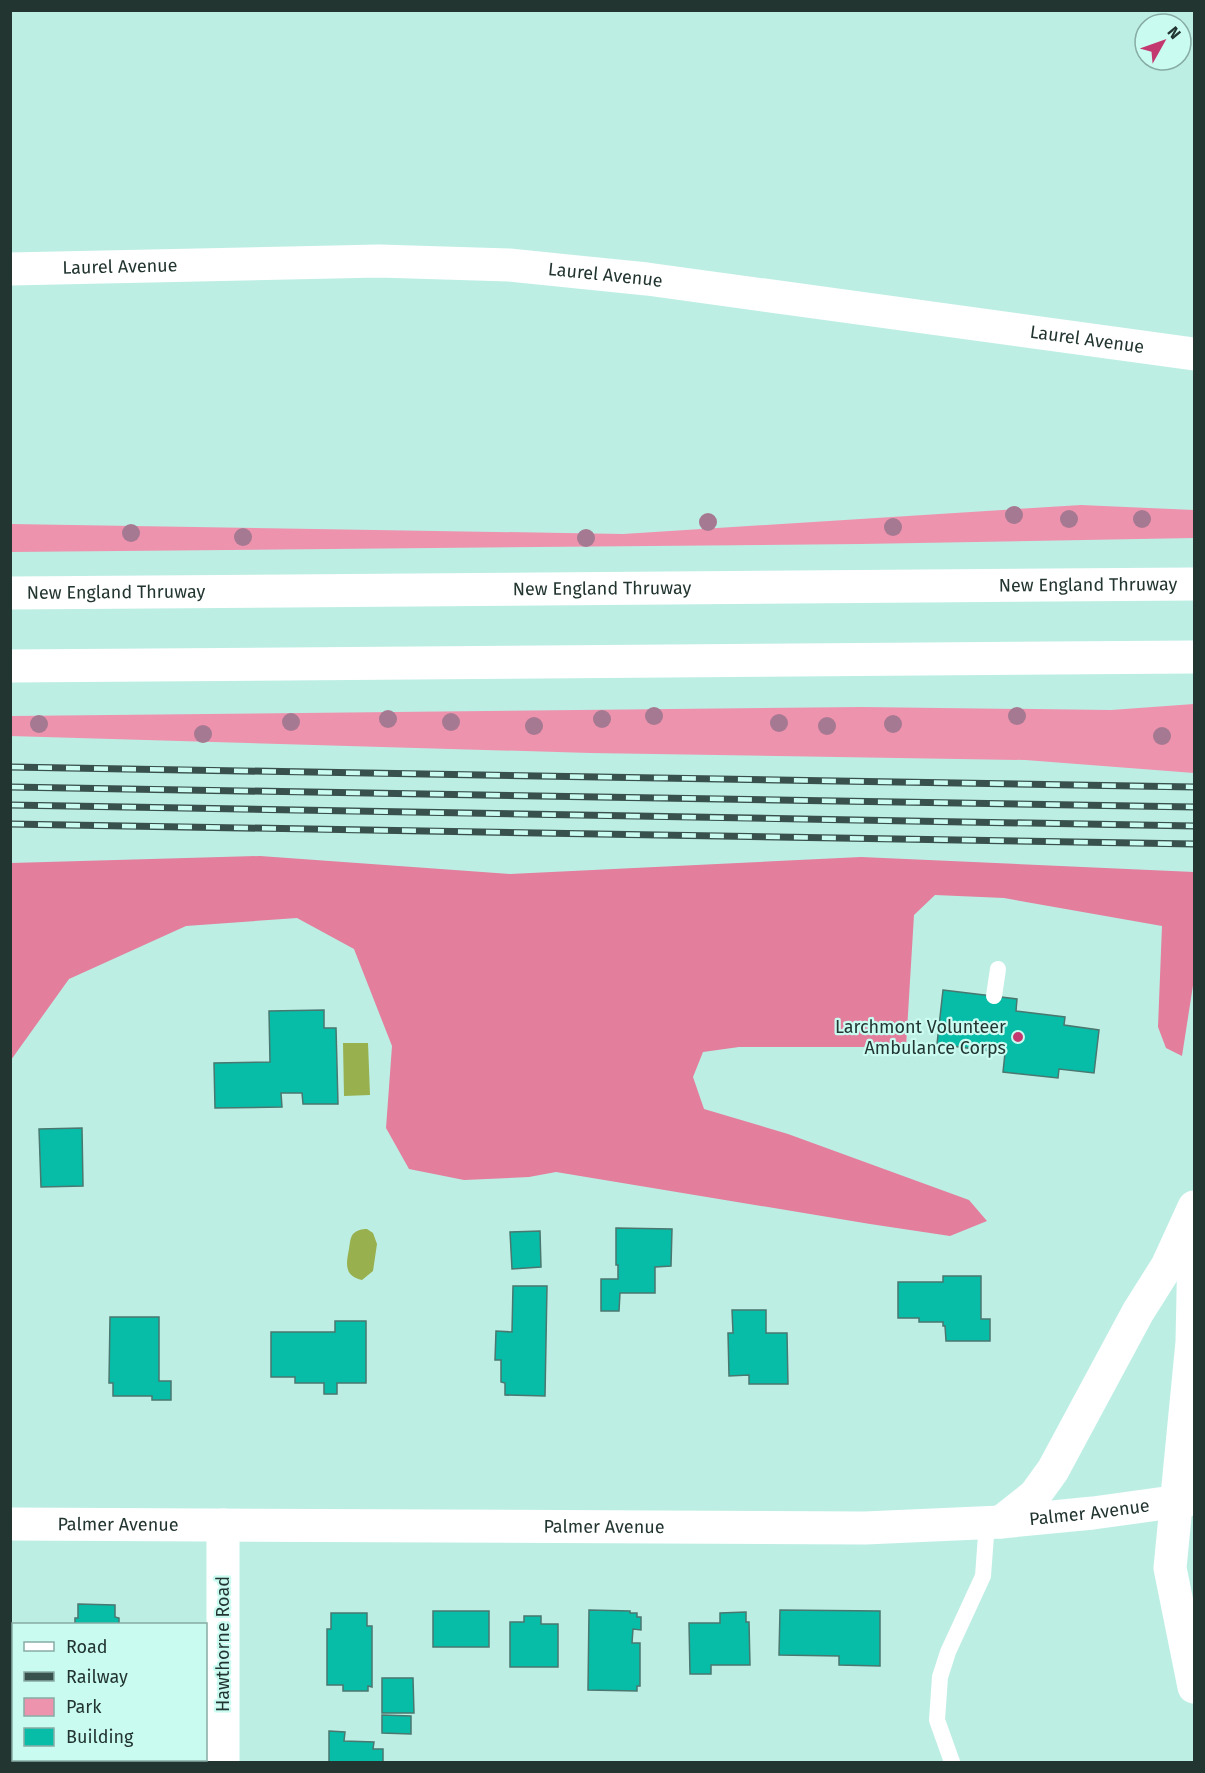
<svg xmlns="http://www.w3.org/2000/svg" width="1205" height="1773" font-family="'Fira Sans',sans-serif">
<style>
.green{fill:#ee93ae}
.forest{fill:#e37e9d}
.water{fill:#98b04d}
.building{fill:#07bda8;stroke:#4a776f;stroke-width:1.5}
.lines{fill:none;stroke-linecap:round;stroke-linejoin:round}
.lane{stroke:#fff;stroke-width:16}
.street{stroke:#fff;stroke-width:33}
.secondary{stroke:#fff;stroke-width:33}
.highway{stroke:#fff;stroke-width:33}
.rail-casing{stroke:#39514c;stroke-width:7}
.rail{stroke:#cafbf1;stroke-width:4.5;stroke-dasharray:14;stroke-linecap:butt}
.tree{fill:#a57991}
.poi-dot{fill:#c3386f;stroke:#cafbf1;stroke-width:2}
.labels{text-anchor:middle;dominant-baseline:central;stroke-width:4.5;stroke-linejoin:round;paint-order:stroke}
.street-label{font-size:18px;fill:#223531;stroke:#cafbf1}
.poi-label{font-size:18px;fill:#223531;stroke:#cafbf1;text-anchor:end}
</style>
<rect width="100%" height="100%" fill="#bdeee4"/>
<g class="green">
<path d="M 1081,505 L 1194,510 L 1194,538 L 861,544 L 10,552 L 11,524 L 623,534 Z"/>
<path d="M 1194,704 L 1194,773 L 1025,760 L 590,753 L 10,736 L 11,716 L 862,707 L 1111,710 Z"/>
</g>
<path class="forest" d="M 260,856 L 510,874 L 861,857 L 1194,872 L 1194,979 L 1182,1056 L 1166,1048 L 1158,1027 L 1162,926 L 1004,898 L 935,895 L 914,915 L 906,1047 L 739,1047 L 703,1052 L 693,1077 L 704,1109 L 788,1134 L 969,1200 L 987,1221 L 950,1236 L 870,1224 L 556,1172 L 529,1177 L 464,1180 L 409,1169 L 386,1128 L 392,1046 L 354,949 L 297,918 L 186,926 L 69,979 L 11,1060 L 11,863 Z"/>
<g class="water">
<path d="M 343,1043 L 368,1043 L 370,1095 L 344,1096 Z"/>
<path d="M 367,1229 L 373,1233 L 377,1244 L 373,1271 L 362,1280 C 344,1276 346,1264 349,1249 C 350,1243 350,1238 353,1234 C 357,1230 362,1229 367,1229 Z"/>
</g>
<g class="building">
<path d="M 943,990 L 1017,999 L 1016,1011 L 1065,1017 L 1064,1025 L 1099,1030 L 1094,1073 L 1059,1069 L 1058,1078 L 1003,1072 L 1005,1053 L 937,1044 Z"/>
<path d="M 324,1010 L 324,1028 L 336,1028 L 338,1104 L 303,1104 L 302,1093 L 281,1093 L 282,1107 L 215,1108 L 214,1063 L 270,1062 L 269,1011 Z"/>
<path d="M 82,1128 L 83,1186 L 41,1187 L 39,1129 Z"/>
<path d="M 616,1228 L 672,1229 L 671,1266 L 655,1267 L 655,1293 L 620,1293 L 619,1311 L 601,1311 L 601,1279 L 618,1279 L 618,1265 L 616,1265 Z"/>
<path d="M 540,1231 L 541,1267 L 512,1269 L 510,1232 Z"/>
<path d="M 943,1276 L 981,1276 L 981,1319 L 990,1319 L 990,1341 L 946,1341 L 945,1326 L 943,1326 L 943,1322 L 919,1322 L 919,1318 L 898,1318 L 898,1282 L 943,1282 Z"/>
<path d="M 513,1286 L 547,1286 L 545,1396 L 505,1395 L 505,1383 L 501,1382 L 501,1360 L 495,1360 L 496,1331 L 512,1332 Z"/>
<path d="M 732,1310 L 766,1310 L 766,1333 L 787,1333 L 788,1384 L 749,1384 L 749,1375 L 729,1376 L 728,1333 L 733,1333 Z"/>
<path d="M 110,1317 L 159,1317 L 159,1381 L 171,1381 L 171,1400 L 152,1400 L 152,1396 L 113,1396 L 113,1383 L 109,1383 Z"/>
<path d="M 335,1321 L 366,1321 L 366,1383 L 337,1383 L 337,1394 L 324,1394 L 324,1383 L 295,1383 L 295,1377 L 271,1377 L 271,1332 L 335,1332 Z"/>
<path d="M 78,1604 L 115,1605 L 115,1617 L 119,1618 L 119,1624 L 75,1624 L 75,1618 L 78,1618 Z"/>
<path d="M 589,1610 L 630,1611 L 630,1613 L 637,1613 L 637,1617 L 641,1617 L 641,1630 L 633,1629 L 632,1643 L 640,1643 L 640,1686 L 637,1686 L 637,1691 L 588,1690 Z"/>
<path d="M 780,1610 L 880,1611 L 880,1666 L 839,1665 L 839,1656 L 779,1655 Z"/>
<rect x="433" y="1611" width="56" height="36"/>
<path d="M 746,1612 L 746,1622 L 749,1622 L 750,1665 L 711,1665 L 711,1674 L 690,1674 L 689,1623 L 720,1623 L 720,1613 Z"/>
<path d="M 331,1613 L 367,1613 L 367,1626 L 372,1626 L 372,1687 L 368,1686 L 368,1691 L 343,1691 L 343,1685 L 327,1685 L 327,1629 L 331,1629 Z"/>
<path d="M 524,1616 L 541,1616 L 541,1624 L 558,1624 L 558,1667 L 510,1667 L 510,1622 L 524,1622 Z"/>
<path d="M 382,1678 L 413,1678 L 414,1713 L 382,1713 Z"/>
<path d="M 382,1715 L 411,1716 L 411,1734 L 382,1733 Z"/>
<path d="M 329,1731 L 345,1732 L 344,1741 L 374,1742 L 373,1749 L 383,1749 L 383,1762 L 329,1762 Z"/>
<rect x="77" y="1760" width="46" height="2"/>
</g>
<g class="lines">
<g class="lane">
<path d="M 994,996 L 998,969"/>
<path d="M 952,1762 L 937,1720 L 940,1677 L 948,1652 L 983,1576 L 987,1522"/>
</g>
<g class="street">
<path id="s1" d="M 10,269 L 379,261 L 509,265 L 647,279 L 1194,354"/>
<path d="M 223,1525 L 223,1762"/>
</g>
<g class="secondary">
<path d="M 1194,1246 L 1192,1342 L 1170,1568 L 1194,1687"/>
<path d="M 1001,1522 L 1035,1495 L 1053,1470 L 1138,1312 L 1167,1266 L 1194,1207"/>
<path id="s2" d="M 10,1524 L 865,1528 L 1001,1522 L 1093,1513 L 1194,1499"/>
</g>
<g class="highway">
<path id="s3" d="M 10,593 L 1194,584"/>
<path d="M 10,666 L 1194,657"/>
</g>
<defs>
<g id="rail">
<path d="M 10,767 L 1194,787"/>
<path d="M 10,787 L 1194,807"/>
<path d="M 10,805 L 1194,826"/>
<path d="M 10,824 L 1194,844"/>
</g>
</defs>
<use href="#rail" class="rail-casing"/>
<use href="#rail" class="rail"/>
</g>
<g class="tree">
<circle cx="1014" cy="515" r="9"/>
<circle cx="1069" cy="519" r="9"/>
<circle cx="1142" cy="519" r="9"/>
<circle cx="708" cy="522" r="9"/>
<circle cx="893" cy="527" r="9"/>
<circle cx="131" cy="533" r="9"/>
<circle cx="243" cy="537" r="9"/>
<circle cx="586" cy="538" r="9"/>
<circle cx="654" cy="716" r="9"/>
<circle cx="1017" cy="716" r="9"/>
<circle cx="388" cy="719" r="9"/>
<circle cx="602" cy="719" r="9"/>
<circle cx="291" cy="722" r="9"/>
<circle cx="451" cy="722" r="9"/>
<circle cx="779" cy="723" r="9"/>
<circle cx="39" cy="724" r="9"/>
<circle cx="893" cy="724" r="9"/>
<circle cx="534" cy="726" r="9"/>
<circle cx="827" cy="726" r="9"/>
<circle cx="203" cy="734" r="9"/>
<circle cx="1162" cy="736" r="9"/>
</g>
<circle class="poi-dot" cx="1018" cy="1037" r="6"/>
<g class="labels">
<g class="street-label">
<text stroke="none"><textPath href="#s1" startOffset="110">Laurel Avenue</textPath></text>
<text stroke="none"><textPath href="#s1" startOffset="596">Laurel Avenue</textPath></text>
<text stroke="none"><textPath href="#s1" startOffset="1082">Laurel Avenue</textPath></text>
<text stroke="none"><textPath href="#s3" startOffset="1078">New England Thruway</textPath></text>
<text stroke="none"><textPath href="#s3" startOffset="592">New England Thruway</textPath></text>
<text stroke="none"><textPath href="#s3" startOffset="106">New England Thruway</textPath></text>
<text stroke="none"><textPath href="#s2" startOffset="1080">Palmer Avenue</textPath></text>
<text stroke="none"><textPath href="#s2" startOffset="108">Palmer Avenue</textPath></text>
<text stroke="none"><textPath href="#s2" startOffset="594">Palmer Avenue</textPath></text>
<text transform="translate(223 1644) rotate(-90)">Hawthorne Road</text>
</g>
<g class="poi-label">
<text x="1006" y="1027">Larchmont Volunteer<tspan x="1006" dy="21">Ambulance Corps</tspan></text>
</g>
</g>
<rect width="1205" height="1773" fill="none" stroke="#223531" stroke-width="24"/>
<rect x="12" y="1623" width="195" height="138" fill="#cafbf1" stroke="#87aca4" stroke-width="1.5"/>
<rect x="24" y="1642" width="30" height="9" fill="#ffffff" stroke="#87aca4" stroke-width="1.5"/>
<text x="66" y="1653" font-size="18" fill="#223531">Road</text>
<rect x="24" y="1672" width="30" height="9" fill="#39514c" stroke="#87aca4" stroke-width="1.5"/>
<text x="66" y="1683" font-size="18" fill="#223531">Railway</text>
<rect x="24" y="1698" width="30" height="18" fill="#ee93ae" stroke="#87aca4" stroke-width="1.5"/>
<text x="66" y="1713" font-size="18" fill="#223531">Park</text>
<rect x="24" y="1728" width="30" height="18" fill="#07bda8" stroke="#87aca4" stroke-width="1.5"/>
<text x="66" y="1743" font-size="18" fill="#223531">Building</text>
<g transform="translate(1163 42) rotate(50)"><circle r="28" fill="#cafbf1" stroke="#87aca4" stroke-width="1.5"/>
<path d="M0-4.5L10 22L0 15L-10 22Z" fill="#c3386f"/>
<text y="-9" font-size="16" font-weight="bold" text-anchor="middle" fill="#223531">N</text>
</g>
</svg>
